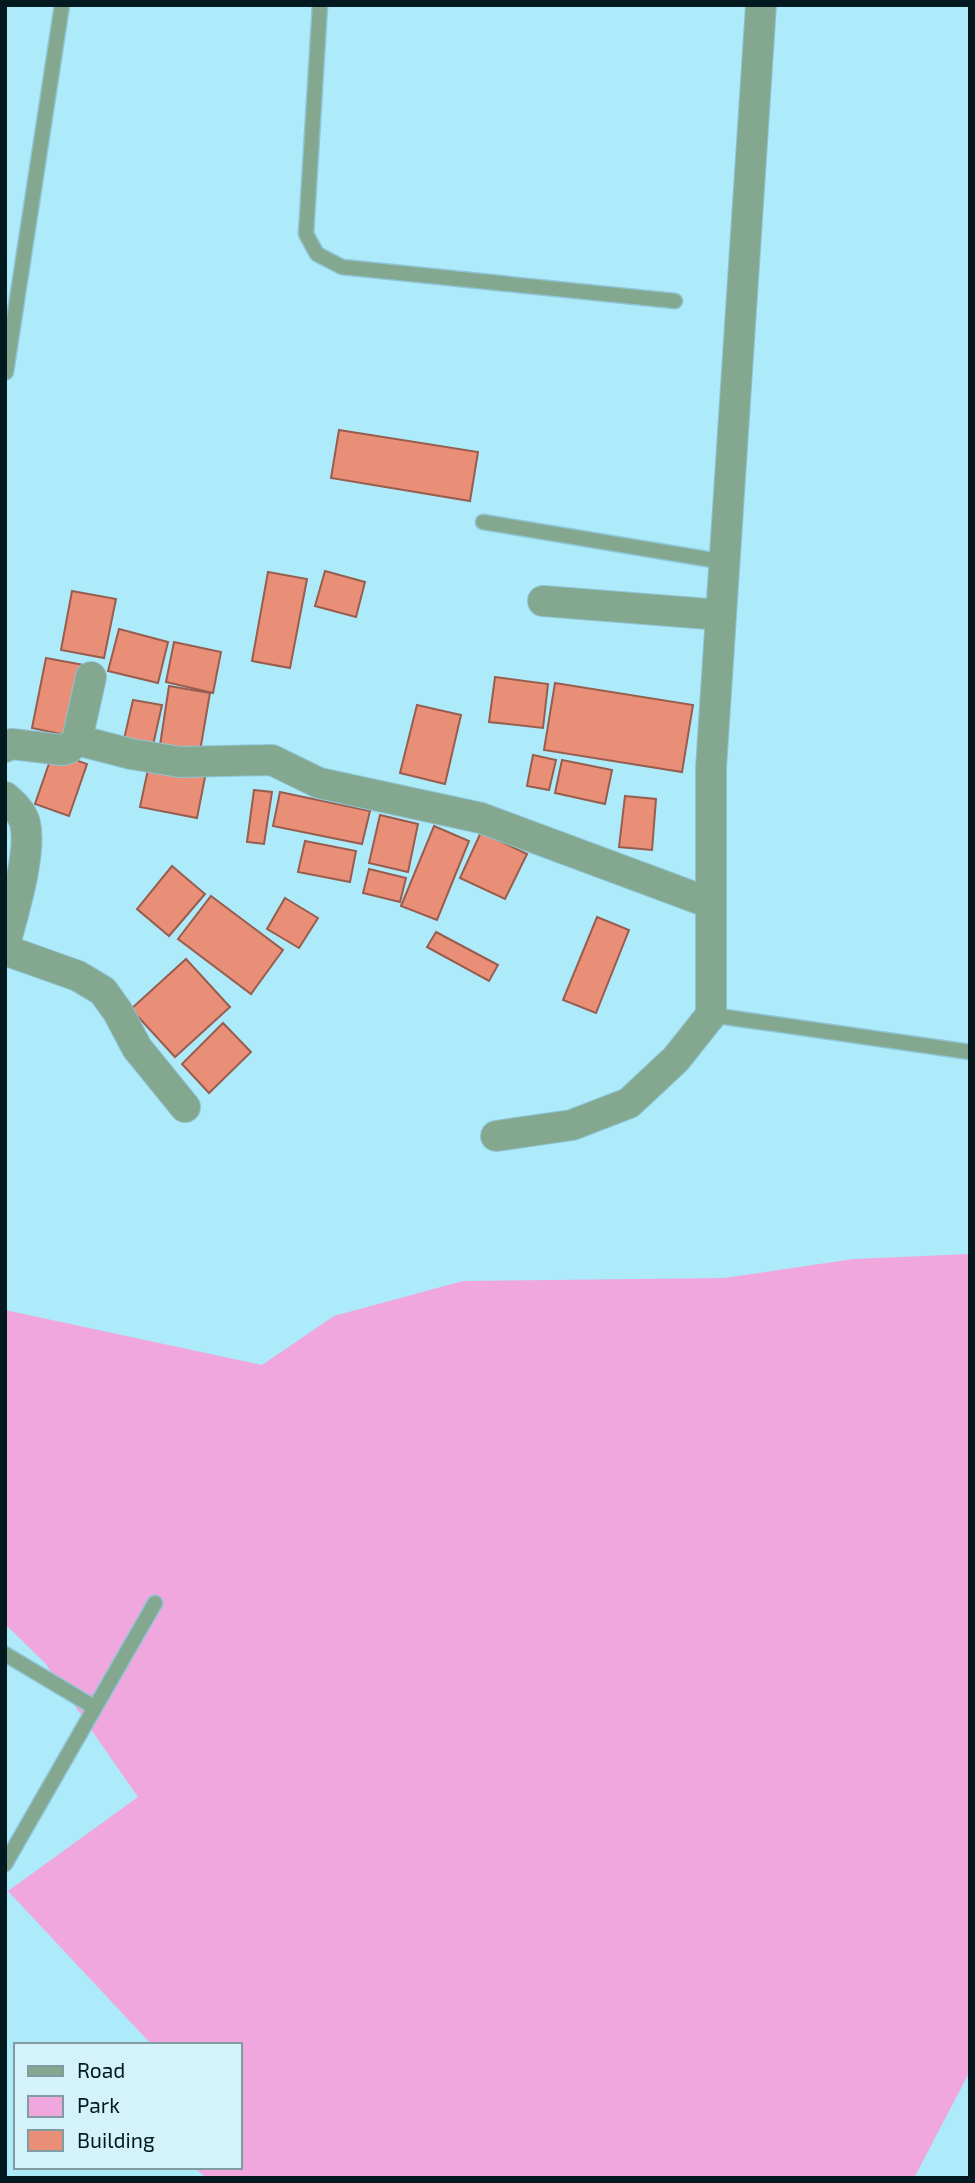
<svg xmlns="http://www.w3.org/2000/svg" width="975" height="2183" font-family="'Exo 2',sans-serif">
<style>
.green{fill:#f0a7dd}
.building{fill:#e98f77;stroke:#985d4d;stroke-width:2}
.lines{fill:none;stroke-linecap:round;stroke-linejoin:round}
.service-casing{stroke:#8ec4d3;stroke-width:17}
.minor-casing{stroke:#8ec4d3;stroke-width:32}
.service{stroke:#84a790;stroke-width:14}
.minor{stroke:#84a790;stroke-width:30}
</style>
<rect width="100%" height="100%" fill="#adeafa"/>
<path class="green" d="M 970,1254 L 970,2071 L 914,2178 L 207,2178 L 193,2167 L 240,2167 L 240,2045 L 152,2045 L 8,1891 L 138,1797 L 45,1663 L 5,1624 L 5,1310 L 262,1365 L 334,1316 L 463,1281 L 724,1278 L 854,1259 Z"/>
<g class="building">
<path d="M 339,430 L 478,452 L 470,501 L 331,478 Z"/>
<path d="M 325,571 L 365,582 L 356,617 L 315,606 Z"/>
<path d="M 268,572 L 307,579 L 290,668 L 252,661 Z"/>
<path d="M 72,591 L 116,599 L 104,658 L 61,650 Z"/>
<path d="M 119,629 L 168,642 L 158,683 L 108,671 Z"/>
<path d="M 174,642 L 221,652 L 213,693 L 166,682 Z"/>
<path d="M 46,658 L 84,665 L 70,736 L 32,728 Z"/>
<path d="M 495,677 L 548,684 L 543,728 L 489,722 Z"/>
<path d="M 555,683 L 693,705 L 682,772 L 544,750 Z"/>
<path d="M 169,686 L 210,693 L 199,757 L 159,752 Z"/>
<path d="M 133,700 L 162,705 L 151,754 L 122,748 Z"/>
<path d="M 417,705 L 461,715 L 445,784 L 400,773 Z"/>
<path d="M 53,752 L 87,764 L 69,816 L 35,804 Z"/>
<path d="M 533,755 L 556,760 L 549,790 L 527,786 Z"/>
<path d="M 150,760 L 206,772 L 197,818 L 140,807 Z"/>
<path d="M 562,760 L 612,770 L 605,804 L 555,793 Z"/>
<path d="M 254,790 L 272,792 L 264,844 L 247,842 Z"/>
<path d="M 280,792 L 370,811 L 362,844 L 273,826 Z"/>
<path d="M 625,796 L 656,799 L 652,850 L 619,847 Z"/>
<path d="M 380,815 L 418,824 L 408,872 L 369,863 Z"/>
<path d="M 434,826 L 469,841 L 437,920 L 401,906 Z"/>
<path d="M 481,832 L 527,854 L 505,899 L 460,878 Z"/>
<path d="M 305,841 L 356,851 L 350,882 L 298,872 Z"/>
<path d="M 172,866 L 205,894 L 169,936 L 137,909 Z"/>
<path d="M 369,869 L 406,878 L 400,902 L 363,893 Z"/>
<path d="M 211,896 L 283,950 L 251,994 L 178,939 Z"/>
<path d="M 285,898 L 318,918 L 299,948 L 267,929 Z"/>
<path d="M 597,917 L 629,930 L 596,1013 L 563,1000 Z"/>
<path d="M 436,932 L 498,965 L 489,981 L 427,947 Z"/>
<path d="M 186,959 L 230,1007 L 175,1057 L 131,1009 Z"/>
<path d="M 223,1023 L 251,1052 L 209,1093 L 182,1064 Z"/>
</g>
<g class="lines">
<defs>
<g id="service">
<path d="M 320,5 L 306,234 L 317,254 L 342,267 L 675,301"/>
<path d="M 6,372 L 62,5"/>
<path d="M 483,522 L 725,562"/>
<path d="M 711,1015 L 970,1052"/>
<path d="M 5,1654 L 94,1707"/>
<path d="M 5,1864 L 155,1603"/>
</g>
<g id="minor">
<path d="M 543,601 L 721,615"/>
<path d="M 77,740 L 131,754 L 180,762 L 272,760 L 319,783 L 481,818 L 710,903"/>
<path d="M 5,747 L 12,744 L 62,750 L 69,748 L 77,740 L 91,677"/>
<path d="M 5,797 C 14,805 22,812 25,823 C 32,853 13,914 5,944"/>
<path d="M 5,950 L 78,976 L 103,991 L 118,1012 L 137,1048 L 185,1107"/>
<path d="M 496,1136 L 572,1125 L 629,1103 L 676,1059 L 711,1015 L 711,768 L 761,5"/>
</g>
</defs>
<use href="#service" class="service-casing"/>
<use href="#minor" class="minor-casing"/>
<use href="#service" class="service"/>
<use href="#minor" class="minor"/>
</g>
<rect width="975" height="2183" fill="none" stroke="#02191f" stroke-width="14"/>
<rect x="14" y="2043" width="228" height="126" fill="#d4f2fa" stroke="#809ba2" stroke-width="2"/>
<rect x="28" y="2066" width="35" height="10" fill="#84a790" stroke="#809ba2" stroke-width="2"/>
<text x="77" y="2078" font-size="21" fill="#02191f">Road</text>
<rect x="28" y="2096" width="35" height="21" fill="#f0a7dd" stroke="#809ba2" stroke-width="2"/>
<text x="77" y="2113" font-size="21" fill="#02191f">Park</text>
<rect x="28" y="2130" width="35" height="21" fill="#e98f77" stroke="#809ba2" stroke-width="2"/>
<text x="77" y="2148" font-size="21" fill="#02191f">Building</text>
</svg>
